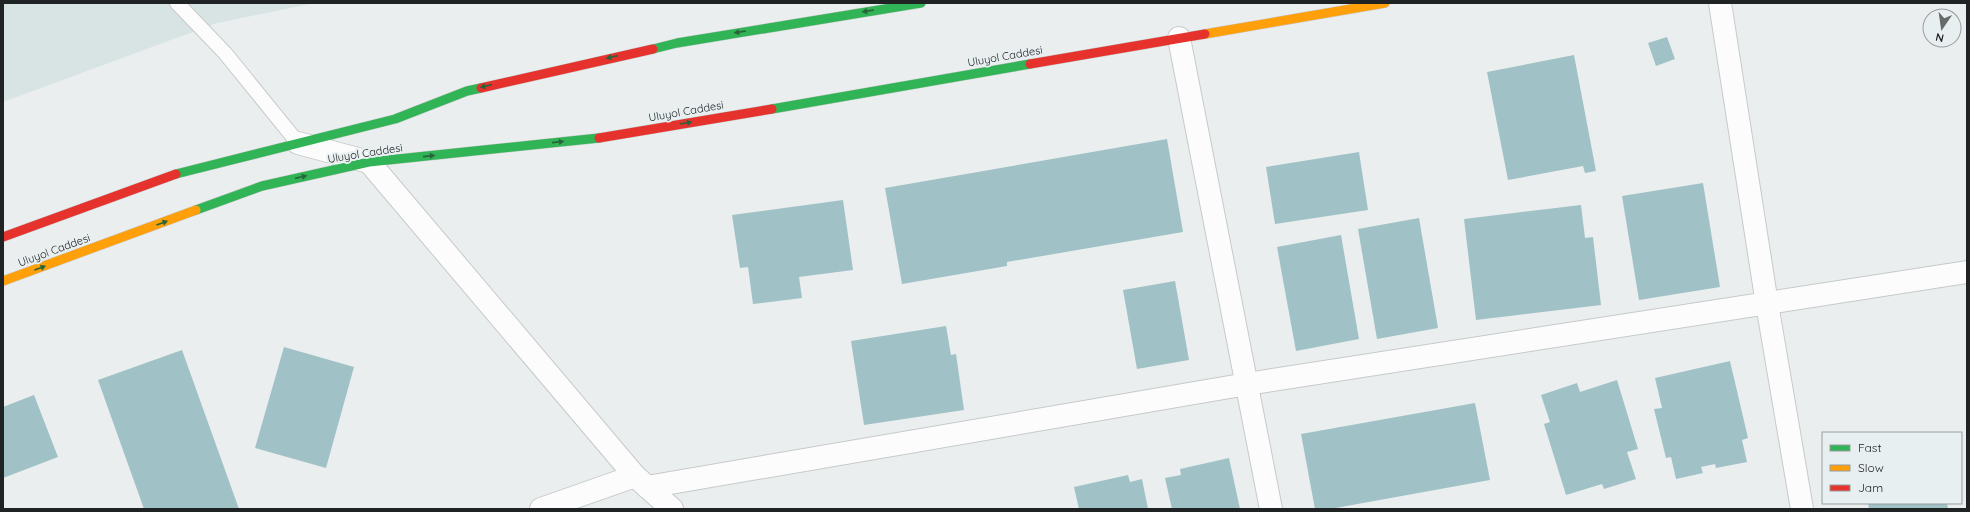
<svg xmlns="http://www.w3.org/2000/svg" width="1970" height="512" font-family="Quicksand,sans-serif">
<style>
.built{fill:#d8e3e4}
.building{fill:#a0c2c6}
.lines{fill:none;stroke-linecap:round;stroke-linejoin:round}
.lane-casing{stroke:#c7caca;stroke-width:16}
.street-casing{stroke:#c7caca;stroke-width:24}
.fast-casing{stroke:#c7caca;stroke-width:10}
.slow-casing{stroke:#c7caca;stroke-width:10}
.jam-casing{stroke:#c7caca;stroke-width:10}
.lane{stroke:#fcfcfc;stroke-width:14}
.street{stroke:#fcfcfc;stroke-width:22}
.fast{stroke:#30b455;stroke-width:9}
.slow{stroke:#ff9f0a;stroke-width:9}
.jam{stroke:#e5322d;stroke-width:9}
.oneway{fill:#27643a}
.labels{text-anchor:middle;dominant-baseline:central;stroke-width:4;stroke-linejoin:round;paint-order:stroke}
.street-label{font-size:11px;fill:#202323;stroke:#e8eff0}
</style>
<rect width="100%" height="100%" fill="#eaeeee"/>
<path class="built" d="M 3,3 L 315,3 L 217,23 L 3,102 Z"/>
<g class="building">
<path d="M 1667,37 L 1675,59 L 1656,66 L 1648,43 Z"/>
<path d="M 1574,55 L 1596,171 L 1585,173 L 1583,166 L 1508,180 L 1487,72 Z"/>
<path d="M 1167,139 L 1183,232 L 1007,262 L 1007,266 L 902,284 L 885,188 Z"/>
<path d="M 1359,152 L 1368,210 L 1275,224 L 1266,167 Z"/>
<path d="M 1703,183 L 1720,287 L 1639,300 L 1622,196 Z"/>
<path d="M 843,200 L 853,270 L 799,277 L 802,298 L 753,304 L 748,267 L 740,268 L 732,215 Z"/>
<path d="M 1581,205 L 1585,238 L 1593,237 L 1601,305 L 1476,320 L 1464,219 Z"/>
<path d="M 1419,218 L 1438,328 L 1377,339 L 1358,229 Z"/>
<path d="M 1341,235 L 1359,339 L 1296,351 L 1277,247 Z"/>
<path d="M 1175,281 L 1189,360 L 1137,369 L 1123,290 Z"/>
<path d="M 946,326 L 951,355 L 956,354 L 964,410 L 864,425 L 851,341 Z"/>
<path d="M 284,347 L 354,367 L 326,468 L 255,448 Z"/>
<path d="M 182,350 L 239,509 L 144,509 L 98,380 Z"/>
<path d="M 1730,361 L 1748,438 L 1742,440 L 1747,462 L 1716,468 L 1715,464 L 1701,467 L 1703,473 L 1676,479 L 1671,457 L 1666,458 L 1654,409 L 1662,408 L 1655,378 Z"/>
<path d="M 1617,380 L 1638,449 L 1627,452 L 1636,479 L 1604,489 L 1602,484 L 1566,495 L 1544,424 L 1550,422 L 1541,395 L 1577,383 L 1580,392 Z"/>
<path d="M 34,395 L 58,457 L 3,478 L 3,407 Z"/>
<path d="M 1475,403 L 1490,480 L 1330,509 L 1315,509 L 1301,434 Z"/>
<path d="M 1229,458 L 1240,509 L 1172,509 L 1165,478 L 1181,475 L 1180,469 Z"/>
<path d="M 1128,475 L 1130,482 L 1142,479 L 1148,509 L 1079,509 L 1074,487 Z"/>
<path d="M 1868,503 L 1947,503 L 1948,509 L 1869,509 Z"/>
</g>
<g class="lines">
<defs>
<path id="lane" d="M 177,3 L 225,53 L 298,143"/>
<g id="street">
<path d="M 1720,3 L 1767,304 L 1802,509"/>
<path d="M 1179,38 L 1271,509"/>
<path d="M 298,143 L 369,162 L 635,476 L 672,509"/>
<path d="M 647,487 L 1247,384 L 1967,272"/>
<path d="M 541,509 L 635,476"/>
</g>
<g id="fast">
<path d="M 653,49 L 677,43 L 921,3"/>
<path d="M 772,109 L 1030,64"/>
<path d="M 176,174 L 395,119 L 467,91 L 481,88"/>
<path d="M 196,210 L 262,186 L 369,162 L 599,138"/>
</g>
<g id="slow">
<path d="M 1205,34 L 1385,3"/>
<path d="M 3,281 L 196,210"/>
</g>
<g id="jam">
<path d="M 1030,64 L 1205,34"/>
<path d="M 481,88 L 653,49"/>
<path d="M 599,138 L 772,109"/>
<path d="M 3,237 L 176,174"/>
</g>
</defs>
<use href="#lane" class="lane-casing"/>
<use href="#street" class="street-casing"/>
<use href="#fast" class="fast-casing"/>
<use href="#slow" class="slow-casing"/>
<use href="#jam" class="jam-casing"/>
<use href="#lane" class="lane"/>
<use href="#street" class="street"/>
<use href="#fast" class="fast"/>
<use href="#slow" class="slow"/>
<use href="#jam" class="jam"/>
</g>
<defs><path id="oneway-solid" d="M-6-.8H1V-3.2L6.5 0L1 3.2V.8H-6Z"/></defs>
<g class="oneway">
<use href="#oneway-solid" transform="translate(868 11) rotate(171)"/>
<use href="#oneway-solid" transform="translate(740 32) rotate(171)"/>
<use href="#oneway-solid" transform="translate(612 57) rotate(167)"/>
<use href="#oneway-solid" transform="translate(486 86) rotate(167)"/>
<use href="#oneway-solid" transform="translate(686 123) rotate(-10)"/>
<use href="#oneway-solid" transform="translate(558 142) rotate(-6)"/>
<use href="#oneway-solid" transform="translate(429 156) rotate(-6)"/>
<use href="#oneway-solid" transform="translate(301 177) rotate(-13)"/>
<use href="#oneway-solid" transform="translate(162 223) rotate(-20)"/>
<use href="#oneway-solid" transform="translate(40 268) rotate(-20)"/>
</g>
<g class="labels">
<g class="street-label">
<text transform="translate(1005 56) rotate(-10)">Uluyol Caddesi</text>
<text transform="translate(686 111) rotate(-10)">Uluyol Caddesi</text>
<text transform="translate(365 153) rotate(-9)">Uluyol Caddesi</text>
<text transform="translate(54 250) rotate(-20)">Uluyol Caddesi</text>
</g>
</g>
<rect width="1970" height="512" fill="none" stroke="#202323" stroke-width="8"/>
<rect x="1822" y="432" width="140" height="72" fill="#e8eff0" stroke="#989d9e"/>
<rect x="1830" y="445" width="20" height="6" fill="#30b455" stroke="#989d9e"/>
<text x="1858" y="452" font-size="12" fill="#202323">Fast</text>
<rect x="1830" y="465" width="20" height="6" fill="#ff9f0a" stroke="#989d9e"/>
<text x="1858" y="472" font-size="12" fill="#202323">Slow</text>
<rect x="1830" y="485" width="20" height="6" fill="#e5322d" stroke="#989d9e"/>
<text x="1858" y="492" font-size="12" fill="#202323">Jam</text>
<g transform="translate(1942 28) rotate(193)"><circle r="19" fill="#e8eff0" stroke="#989d9e"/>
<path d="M0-3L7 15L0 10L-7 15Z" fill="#676a6a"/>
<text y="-6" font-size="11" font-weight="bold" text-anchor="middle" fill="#202323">N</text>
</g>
</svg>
